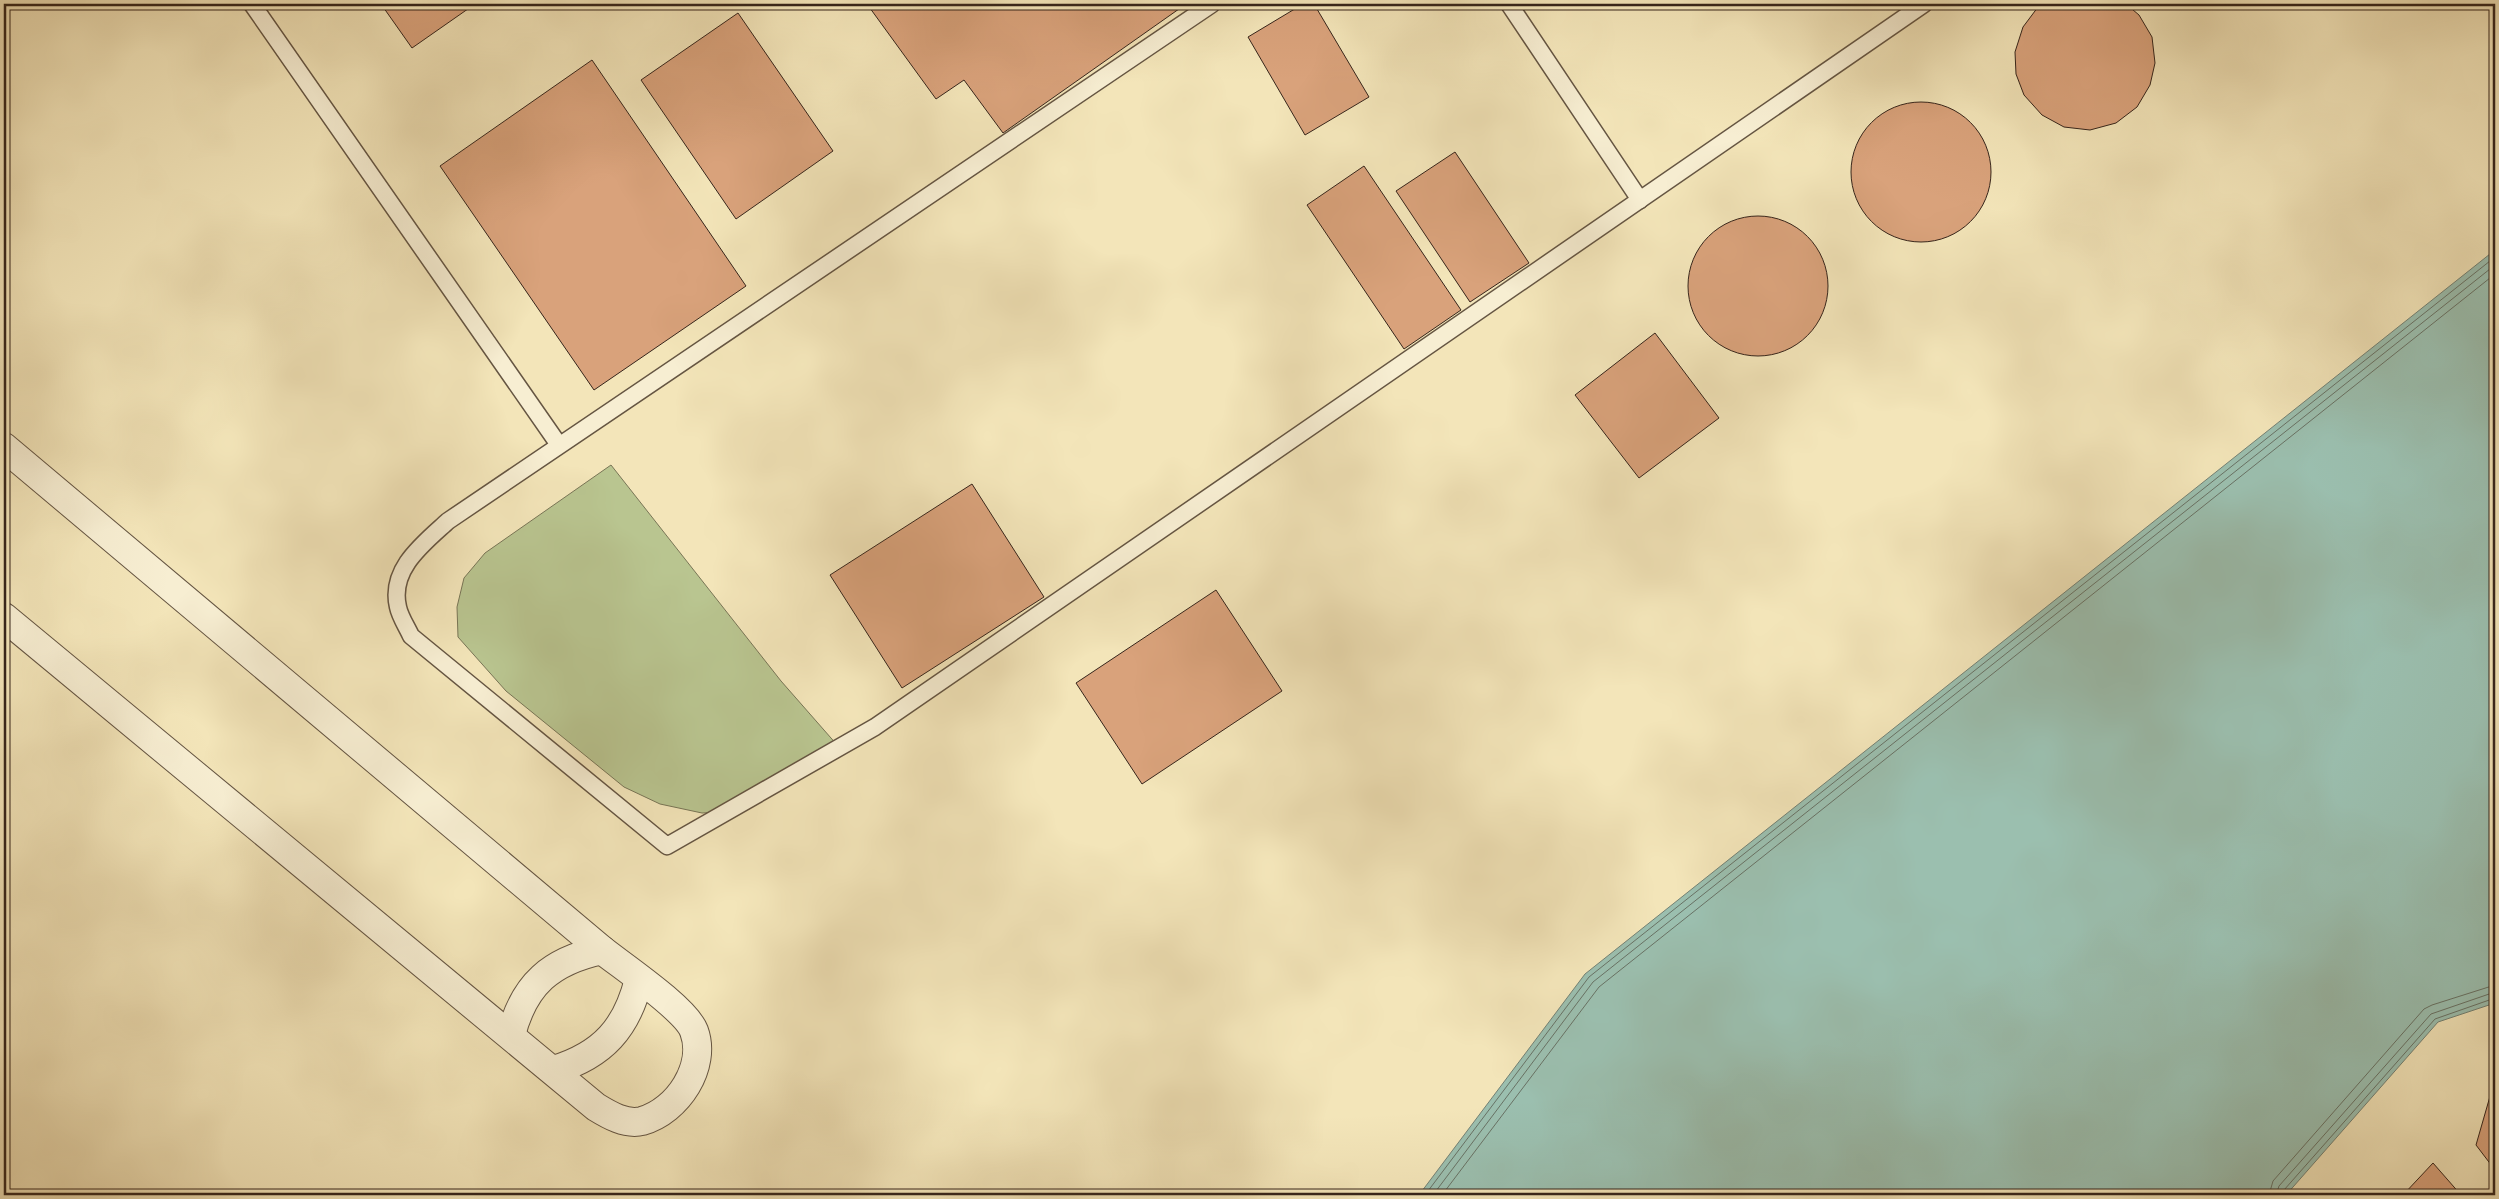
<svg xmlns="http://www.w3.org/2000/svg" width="2499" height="1199" font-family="Vollkorn,serif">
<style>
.green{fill:#b9c590;stroke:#787556}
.water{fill:#9bbfaf;stroke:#738174}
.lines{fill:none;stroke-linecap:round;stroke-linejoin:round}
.shore{stroke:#687265;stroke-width:1}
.building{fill:#d9a27b;stroke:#36251b}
.lane-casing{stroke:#655542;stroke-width:19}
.street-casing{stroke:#655542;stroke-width:30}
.lane{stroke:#f7eed2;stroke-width:16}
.street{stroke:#f7eed2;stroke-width:28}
</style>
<rect width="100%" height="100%" fill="#f3e5b9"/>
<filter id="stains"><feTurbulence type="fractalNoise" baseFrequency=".004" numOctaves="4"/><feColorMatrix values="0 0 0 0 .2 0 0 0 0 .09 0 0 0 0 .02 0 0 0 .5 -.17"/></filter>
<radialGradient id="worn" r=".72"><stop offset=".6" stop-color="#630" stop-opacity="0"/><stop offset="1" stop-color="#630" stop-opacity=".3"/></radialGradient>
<path class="green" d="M 611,465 L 781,681 L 838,746 L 723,812 L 702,813 L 660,804 L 624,787 L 506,691 L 458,637 L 457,607 L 464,578 L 485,553 Z"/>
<path class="water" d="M 2495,250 L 2495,1003 L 2438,1022 L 2286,1195 L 1419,1195 L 1585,974 Z"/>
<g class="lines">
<g class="shore">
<path d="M 1425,1195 L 1589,977 L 2495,257"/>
<path d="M 1433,1195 L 1593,982 L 2495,265"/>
<path d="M 1442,1195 L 1599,987 L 2495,274"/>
<path d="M 2269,1195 L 2273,1181 L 2424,1009 L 2432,1005 L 2495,985"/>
<path d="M 2276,1195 L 2279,1186 L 2431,1014 L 2495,992"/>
<path d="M 2282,1195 L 2284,1190 L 2435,1019 L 2495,998"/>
</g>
</g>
<g class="building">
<path d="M 381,4 L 475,4 L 412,48 Z"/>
<path d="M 867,4 L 1186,4 L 1003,133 L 964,80 L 936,99 Z"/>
<path d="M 1303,4 L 1314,4 L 1369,97 L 1305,135 L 1248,37 Z"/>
<path d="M 2044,4 L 2126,4 L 2139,15 L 2152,37 L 2155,63 L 2150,85 L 2137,107 L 2116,123 L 2090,130 L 2064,127 L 2042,115 L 2024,95 L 2016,74 L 2015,52 L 2023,27 L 2038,7 Z"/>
<path d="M 2231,4 L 2274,4 L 2259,8 Z"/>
<path d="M 738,13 L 833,151 L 736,219 L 641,80 Z"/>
<path d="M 592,60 L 746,286 L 594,390 L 440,166 Z"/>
<circle cx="1921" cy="172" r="70"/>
<path d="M 1455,152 L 1529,263 L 1470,302 L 1396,191 Z"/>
<path d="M 1364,166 L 1461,310 L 1404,349 L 1307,205 Z"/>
<circle cx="1758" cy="286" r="70"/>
<path d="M 1655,333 L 1719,418 L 1639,478 L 1575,395 Z"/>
<path d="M 972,484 L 1044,597 L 902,688 L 830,575 Z"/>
<path d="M 1216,590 L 1282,691 L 1142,784 L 1076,683 Z"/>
<path d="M 2495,1079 L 2495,1170 L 2476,1145 Z"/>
<path d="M 2433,1163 L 2461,1195 L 2403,1195 Z"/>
</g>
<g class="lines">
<defs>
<g id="lane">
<path d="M 252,4 L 559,445"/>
<path d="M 1212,4 L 448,521 C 424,543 389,569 398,607 C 400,617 407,627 411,636 L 667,846 L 875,727 L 1924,4"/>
<path d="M 1509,4 L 1640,200"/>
</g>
<g id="street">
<path d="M 4,447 L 602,950 C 622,966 686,1009 694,1031 C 707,1066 678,1111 642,1121 C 626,1125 609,1115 596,1107 L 4,617"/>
<path d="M 511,1035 C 524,984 551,961 602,950"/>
<path d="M 554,1070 C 603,1055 627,1028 639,979"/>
</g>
</defs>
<use href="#lane" class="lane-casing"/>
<use href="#street" class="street-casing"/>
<use href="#lane" class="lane"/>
<use href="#street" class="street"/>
</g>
<rect width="2499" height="1199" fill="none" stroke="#f3e5b9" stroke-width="20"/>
<rect x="5" y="5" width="2489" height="1189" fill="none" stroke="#36251b" stroke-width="2.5"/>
<rect x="10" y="10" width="2479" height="1179" fill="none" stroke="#36251b"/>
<rect width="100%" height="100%" filter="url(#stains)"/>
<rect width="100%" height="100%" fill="url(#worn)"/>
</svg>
